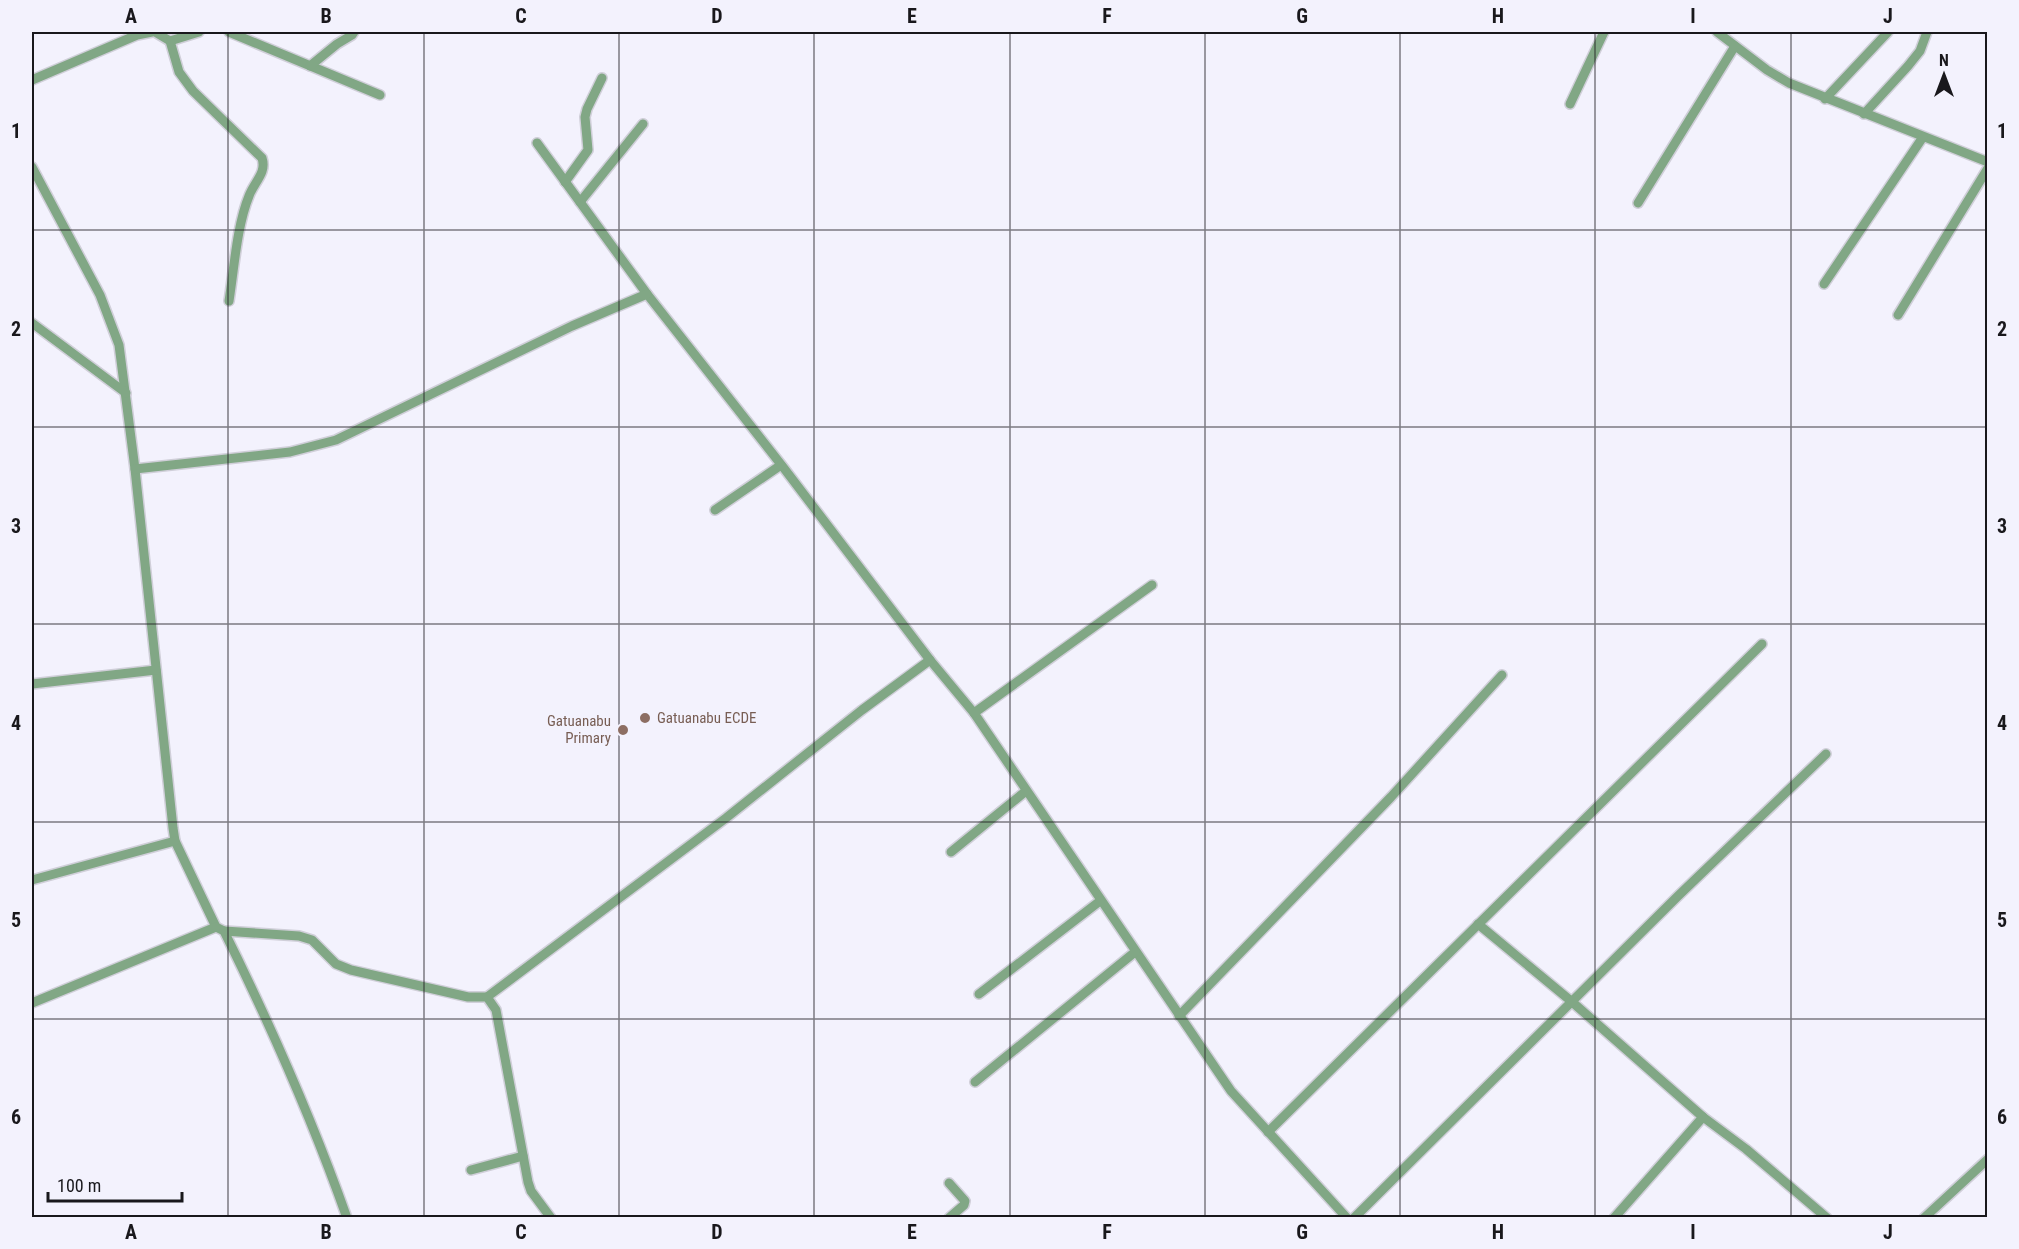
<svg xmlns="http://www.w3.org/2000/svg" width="2019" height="1249" font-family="'Roboto Condensed',sans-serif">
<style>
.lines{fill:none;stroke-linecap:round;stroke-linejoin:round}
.minor-casing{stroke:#d0cfd9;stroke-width:12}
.minor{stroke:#81a785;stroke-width:9}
.grid{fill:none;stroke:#19181c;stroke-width:1.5;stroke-opacity:0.55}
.education-dot{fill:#8d6e63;stroke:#f3f2fd;stroke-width:2}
.labels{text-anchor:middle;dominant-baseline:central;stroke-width:5;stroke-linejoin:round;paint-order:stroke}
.education-label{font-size:15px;fill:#785e54;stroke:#f3f2fd;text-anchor:start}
.neatline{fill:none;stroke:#19181c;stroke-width:2}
.grid-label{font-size:20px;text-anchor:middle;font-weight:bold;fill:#19181c}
</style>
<rect width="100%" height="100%" fill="#f3f2fd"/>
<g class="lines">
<defs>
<g id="minor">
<path d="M 155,32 L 170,41 L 199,32"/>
<path d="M 229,32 L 380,95"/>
<path d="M 1717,32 L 1767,70 L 1789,83 L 1988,162"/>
<path d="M 170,41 L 179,72 L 193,91 L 262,158 C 267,173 254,182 249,196 C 237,225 234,269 229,301"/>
<path d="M 310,66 L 337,44 L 352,35 L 354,32"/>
<path d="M 32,80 L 137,35 L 152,32"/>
<path d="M 1825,99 L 1888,32"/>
<path d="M 1570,104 L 1604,32"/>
<path d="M 1864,114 L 1908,66 L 1920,51 L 1927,32"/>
<path d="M 537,143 L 647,294 L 783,467 L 930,660 L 974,713 L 1231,1091 L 1347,1218"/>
<path d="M 32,167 L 100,295 L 119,345 L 135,469 L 173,828 L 175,841 L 216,927 L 224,931 C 270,1024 312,1119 347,1218"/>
<path d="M 565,182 L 588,150 L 585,117 L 587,109 L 602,78"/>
<path d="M 580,202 L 643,124"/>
<path d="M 1638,203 L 1735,46"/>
<path d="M 1824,284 L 1923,137"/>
<path d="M 1898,315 L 1988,168"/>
<path d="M 32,323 L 126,393"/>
<path d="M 135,469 L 290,452 L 336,440 L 572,326 L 647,294"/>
<path d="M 715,510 L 781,465"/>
<path d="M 32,684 L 156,670"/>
<path d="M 974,713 L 1152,585"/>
<path d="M 951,852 L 1026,791"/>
<path d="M 32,880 L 175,841"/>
<path d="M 1478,924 L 1571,1001 L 1703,1117 L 1746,1149 L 1827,1218"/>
<path d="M 224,931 L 299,936 L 312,940 L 336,964 L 351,970 L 468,997 L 487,997 L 496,1010 L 528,1182 L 531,1191 L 551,1218"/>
<path d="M 979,994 L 1100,901"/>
<path d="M 487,997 L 726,818 L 862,710 L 930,660"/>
<path d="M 32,1003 L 216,927"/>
<path d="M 1179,1016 L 1391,797 L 1502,675"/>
<path d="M 975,1082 L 1135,952"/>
<path d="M 1268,1132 L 1762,644"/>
<path d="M 471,1170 L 523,1156"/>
<path d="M 949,1218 L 964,1205 L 965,1201 L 949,1183"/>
<path d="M 1354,1218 L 1678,896 L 1826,754"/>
<path d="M 1614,1218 L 1703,1117"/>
<path d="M 1924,1218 L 1988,1159"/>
</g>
</defs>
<use href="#minor" class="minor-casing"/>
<use href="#minor" class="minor"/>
</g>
<path class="grid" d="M 228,32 L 228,1218M 424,32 L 424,1218M 619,32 L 619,1218M 814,32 L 814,1218M 1010,32 L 1010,1218M 1205,32 L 1205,1218M 1400,32 L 1400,1218M 1595,32 L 1595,1218M 1791,32 L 1791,1218M 32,230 L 1988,230M 32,427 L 1988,427M 32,624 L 1988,624M 32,822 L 1988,822M 32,1019 L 1988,1019"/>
<g class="education-dot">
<circle cx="645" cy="718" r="6"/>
<circle cx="623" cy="730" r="6"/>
</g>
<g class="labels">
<g class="education-label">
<text x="657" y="718">Gatuanabu ECDE</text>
<text x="611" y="721" text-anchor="end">Gatuanabu<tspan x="611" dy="17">Primary</tspan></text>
</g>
</g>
<rect width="2019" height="1249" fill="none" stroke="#f3f2fd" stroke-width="66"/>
<g transform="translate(1944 75)" stroke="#f3f2fd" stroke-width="4.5" paint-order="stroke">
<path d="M0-4.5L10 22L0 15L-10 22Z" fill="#19181c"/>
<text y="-9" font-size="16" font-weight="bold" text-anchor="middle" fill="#19181c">N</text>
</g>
<path d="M48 1192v9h134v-9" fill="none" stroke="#19181c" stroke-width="3"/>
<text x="57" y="1192" font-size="18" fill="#19181c" stroke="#f3f2fd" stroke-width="4.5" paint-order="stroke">100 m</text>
<rect x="33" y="33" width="1953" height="1183" class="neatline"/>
<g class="grid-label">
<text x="131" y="23">A</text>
<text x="326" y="23">B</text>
<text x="521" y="23">C</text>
<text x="717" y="23">D</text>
<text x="912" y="23">E</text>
<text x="1107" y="23">F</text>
<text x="1302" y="23">G</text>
<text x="1498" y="23">H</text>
<text x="1693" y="23">I</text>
<text x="1888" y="23">J</text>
<text x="16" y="138">1</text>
<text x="2002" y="138">1</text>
<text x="16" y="336">2</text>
<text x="2002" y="336">2</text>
<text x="16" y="533">3</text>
<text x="2002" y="533">3</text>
<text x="16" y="730">4</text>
<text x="2002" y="730">4</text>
<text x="16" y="927">5</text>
<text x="2002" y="927">5</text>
<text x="16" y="1124">6</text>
<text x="2002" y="1124">6</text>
<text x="131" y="1239">A</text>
<text x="326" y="1239">B</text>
<text x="521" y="1239">C</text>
<text x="717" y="1239">D</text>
<text x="912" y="1239">E</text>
<text x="1107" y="1239">F</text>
<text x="1302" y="1239">G</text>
<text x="1498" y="1239">H</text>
<text x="1693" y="1239">I</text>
<text x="1888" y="1239">J</text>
</g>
</svg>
